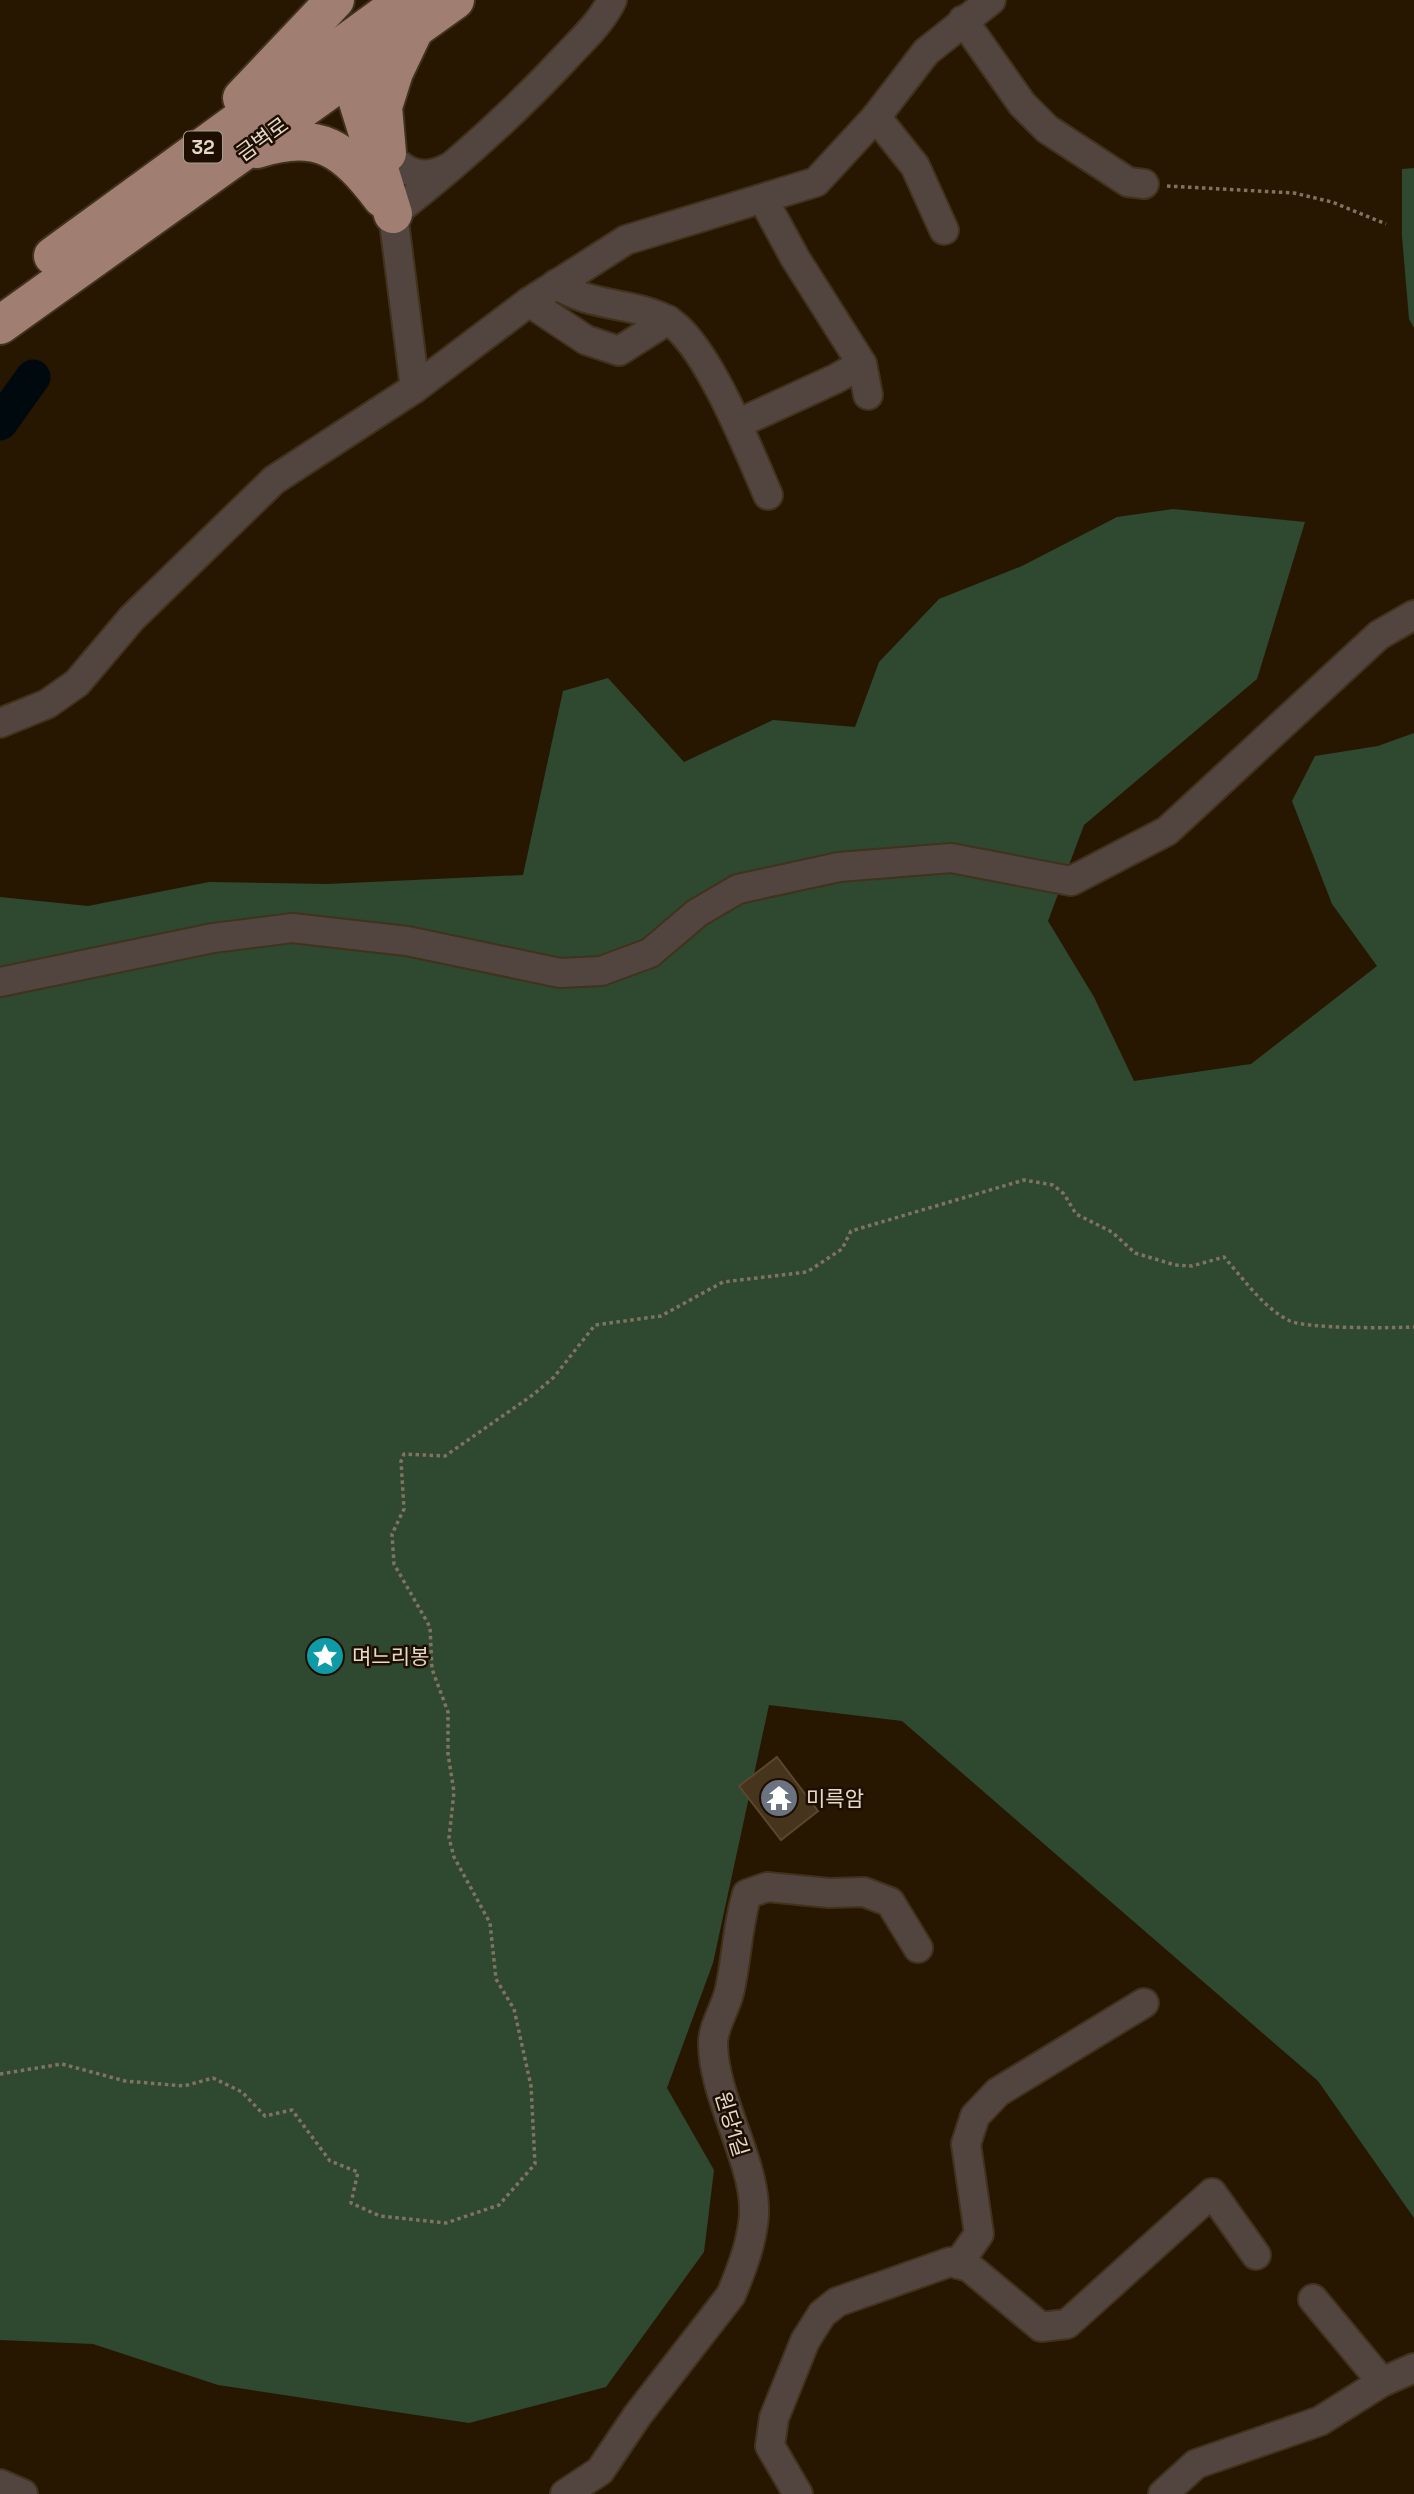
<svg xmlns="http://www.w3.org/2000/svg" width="1414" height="2494" font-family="'Space Grotesk','Noto Sans KR',sans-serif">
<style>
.green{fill:#2f4830}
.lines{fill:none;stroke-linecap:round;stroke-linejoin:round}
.river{stroke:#00090d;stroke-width:35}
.building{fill:#46341c;stroke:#5a472e;stroke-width:2}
.minor-casing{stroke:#41321c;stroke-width:32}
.highway-casing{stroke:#41321c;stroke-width:42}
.path{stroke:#807360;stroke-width:3.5;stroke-dasharray:3.5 3.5;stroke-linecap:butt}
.minor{stroke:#524540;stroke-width:28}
.highway{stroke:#a07f72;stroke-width:38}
.labels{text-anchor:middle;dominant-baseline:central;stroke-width:5;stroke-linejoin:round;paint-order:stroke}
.shield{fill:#1d0e00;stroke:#a89d8e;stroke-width:2}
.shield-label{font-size:19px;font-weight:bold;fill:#e4dacb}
.street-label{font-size:21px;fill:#e4dacb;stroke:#1d0e00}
.poi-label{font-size:21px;fill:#e4dacb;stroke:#1d0e00;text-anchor:start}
</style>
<rect width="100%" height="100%" fill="#271700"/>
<g class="green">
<path d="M 1414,168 L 1414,328 L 1409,319 L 1402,236 L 1402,169 Z"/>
<path d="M 1173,509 L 1305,522 L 1257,679 L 1084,825 L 1048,921 L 1094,997 L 1134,1081 L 1251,1064 L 1377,966 L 1332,904 L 1292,801 L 1315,756 L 1378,746 L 1414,733 L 1414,2218 L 1318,2081 L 902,1721 L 769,1705 L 713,1963 L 667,2088 L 714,2170 L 704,2252 L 606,2387 L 469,2423 L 218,2385 L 93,2344 L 0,2340 L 0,897 L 88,906 L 209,882 L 327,884 L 523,875 L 563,691 L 608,678 L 684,762 L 773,720 L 855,727 L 879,662 L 939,599 L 1022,566 L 1117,517 Z"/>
</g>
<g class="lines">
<path class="river" d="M 0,423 L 33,377"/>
</g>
<path class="building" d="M 777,1757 L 818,1811 L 781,1840 L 739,1786 Z"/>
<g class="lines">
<defs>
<g id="minor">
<path d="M 963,20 L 1022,104 L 1047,129 L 1128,182 L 1144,184"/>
<path d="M 876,117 L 915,166 L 944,230"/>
<path d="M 387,153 C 405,174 423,181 448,168"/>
<path d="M 763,199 L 795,258 L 862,364 L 868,395"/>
<path d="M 556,284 C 588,307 633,302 667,320 C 706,341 750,454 768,495"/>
<path d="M 529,302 L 586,340 L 619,351 L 668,320"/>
<path d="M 415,388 L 393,214 C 456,165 514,113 568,55 C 583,39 603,20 612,0"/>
<path d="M 737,424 L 835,379 L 862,364"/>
<path d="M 0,723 L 47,704 L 77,683 L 132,618 L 274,480 L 415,388 L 529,302 L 626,240 L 816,182 L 876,117 L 926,52 L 991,0"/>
<path d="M 0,982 L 213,938 L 292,928 L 407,941 L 560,973 L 601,971 L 650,953 L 697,913 L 738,889 L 839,867 L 951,858 L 1071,881 L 1167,831 L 1379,635 L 1414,615"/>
<path d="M 958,2264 L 979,2234 L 966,2144 L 975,2116 L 998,2092 L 1144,2003"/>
<path d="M 1313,2299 L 1382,2382"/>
<path d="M 0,2484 L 23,2494"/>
<path d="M 565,2494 L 600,2471 L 637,2416 L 731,2295 C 740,2273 750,2248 753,2224 C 762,2171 713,2101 713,2043 C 713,2027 725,2009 729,1993 C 737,1960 737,1926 747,1894 L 767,1887 L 829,1893 L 864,1892 L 890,1902 L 918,1948"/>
<path d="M 798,2494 L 770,2446 L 774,2418 L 805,2341 L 822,2314 L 837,2302 L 950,2262 L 969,2267 L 1041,2327 L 1067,2324 L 1212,2193 L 1256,2255"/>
<path d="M 1163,2494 L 1196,2464 L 1320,2421 L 1382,2382 L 1414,2368"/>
</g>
<g id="highway">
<path d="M 359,53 L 350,76 L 393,214"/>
<path d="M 242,98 L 335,0"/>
<path d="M 257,149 C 319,129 345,149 382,198"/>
<path d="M 387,153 L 383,107 L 394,72 L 414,30"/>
<path d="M 53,256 L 405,0"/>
<path d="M 0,325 L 455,0"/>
</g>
</defs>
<use href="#minor" class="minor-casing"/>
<use href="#highway" class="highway-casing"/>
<g class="path">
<path d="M 1167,186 L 1294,193 L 1332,202 L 1386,224"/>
<path d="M 0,2074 L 62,2064 L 125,2081 L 184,2086 L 213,2078 L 242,2092 L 265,2116 L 292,2110 L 330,2161 L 358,2172 L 351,2203 L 380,2216 L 446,2223 L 499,2205 L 535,2164 L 531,2086 L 514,2009 L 496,1979 L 490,1923 L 454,1857 L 449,1838 L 454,1792 L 448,1754 L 448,1712 L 432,1669 L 430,1627 L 394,1564 L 392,1534 L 404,1509 L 401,1461 L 404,1454 L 445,1456 L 534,1394 L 554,1377 L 595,1325 L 661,1316 L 723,1282 L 807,1272 L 842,1249 L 851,1231 L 1024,1180 L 1053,1185 L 1064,1194 L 1076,1214 L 1112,1232 L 1135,1253 L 1175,1265 L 1192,1266 L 1224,1257 C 1243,1278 1263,1308 1290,1321 C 1308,1329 1391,1328 1414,1327"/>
</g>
<use href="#minor" class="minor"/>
<use href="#highway" class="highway"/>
</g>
<defs>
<symbol id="sight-disc" viewBox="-11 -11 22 22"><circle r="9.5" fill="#0f9aa8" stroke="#1d0e00"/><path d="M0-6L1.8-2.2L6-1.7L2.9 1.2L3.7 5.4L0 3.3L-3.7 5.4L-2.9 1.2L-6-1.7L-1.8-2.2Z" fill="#fff"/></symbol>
<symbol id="temple-disc" viewBox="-11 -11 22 22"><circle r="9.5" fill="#6b7280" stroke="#1d0e00"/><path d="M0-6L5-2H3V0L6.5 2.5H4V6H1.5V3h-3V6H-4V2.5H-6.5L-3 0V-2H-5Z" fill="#fff"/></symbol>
</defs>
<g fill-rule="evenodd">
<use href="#sight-disc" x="303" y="1634" width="44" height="44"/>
<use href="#temple-disc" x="757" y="1776" width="44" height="44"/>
</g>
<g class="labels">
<rect class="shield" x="184" y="131.5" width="38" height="31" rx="5"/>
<g class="shield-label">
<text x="203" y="147">32</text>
</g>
<g class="street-label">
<text transform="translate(262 139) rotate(-36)">금벽로</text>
<text transform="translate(732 2124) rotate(73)">원당1길</text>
</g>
<g class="poi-label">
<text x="352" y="1656">며느리봉</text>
<text x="806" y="1798">미륵암</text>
</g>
</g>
</svg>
